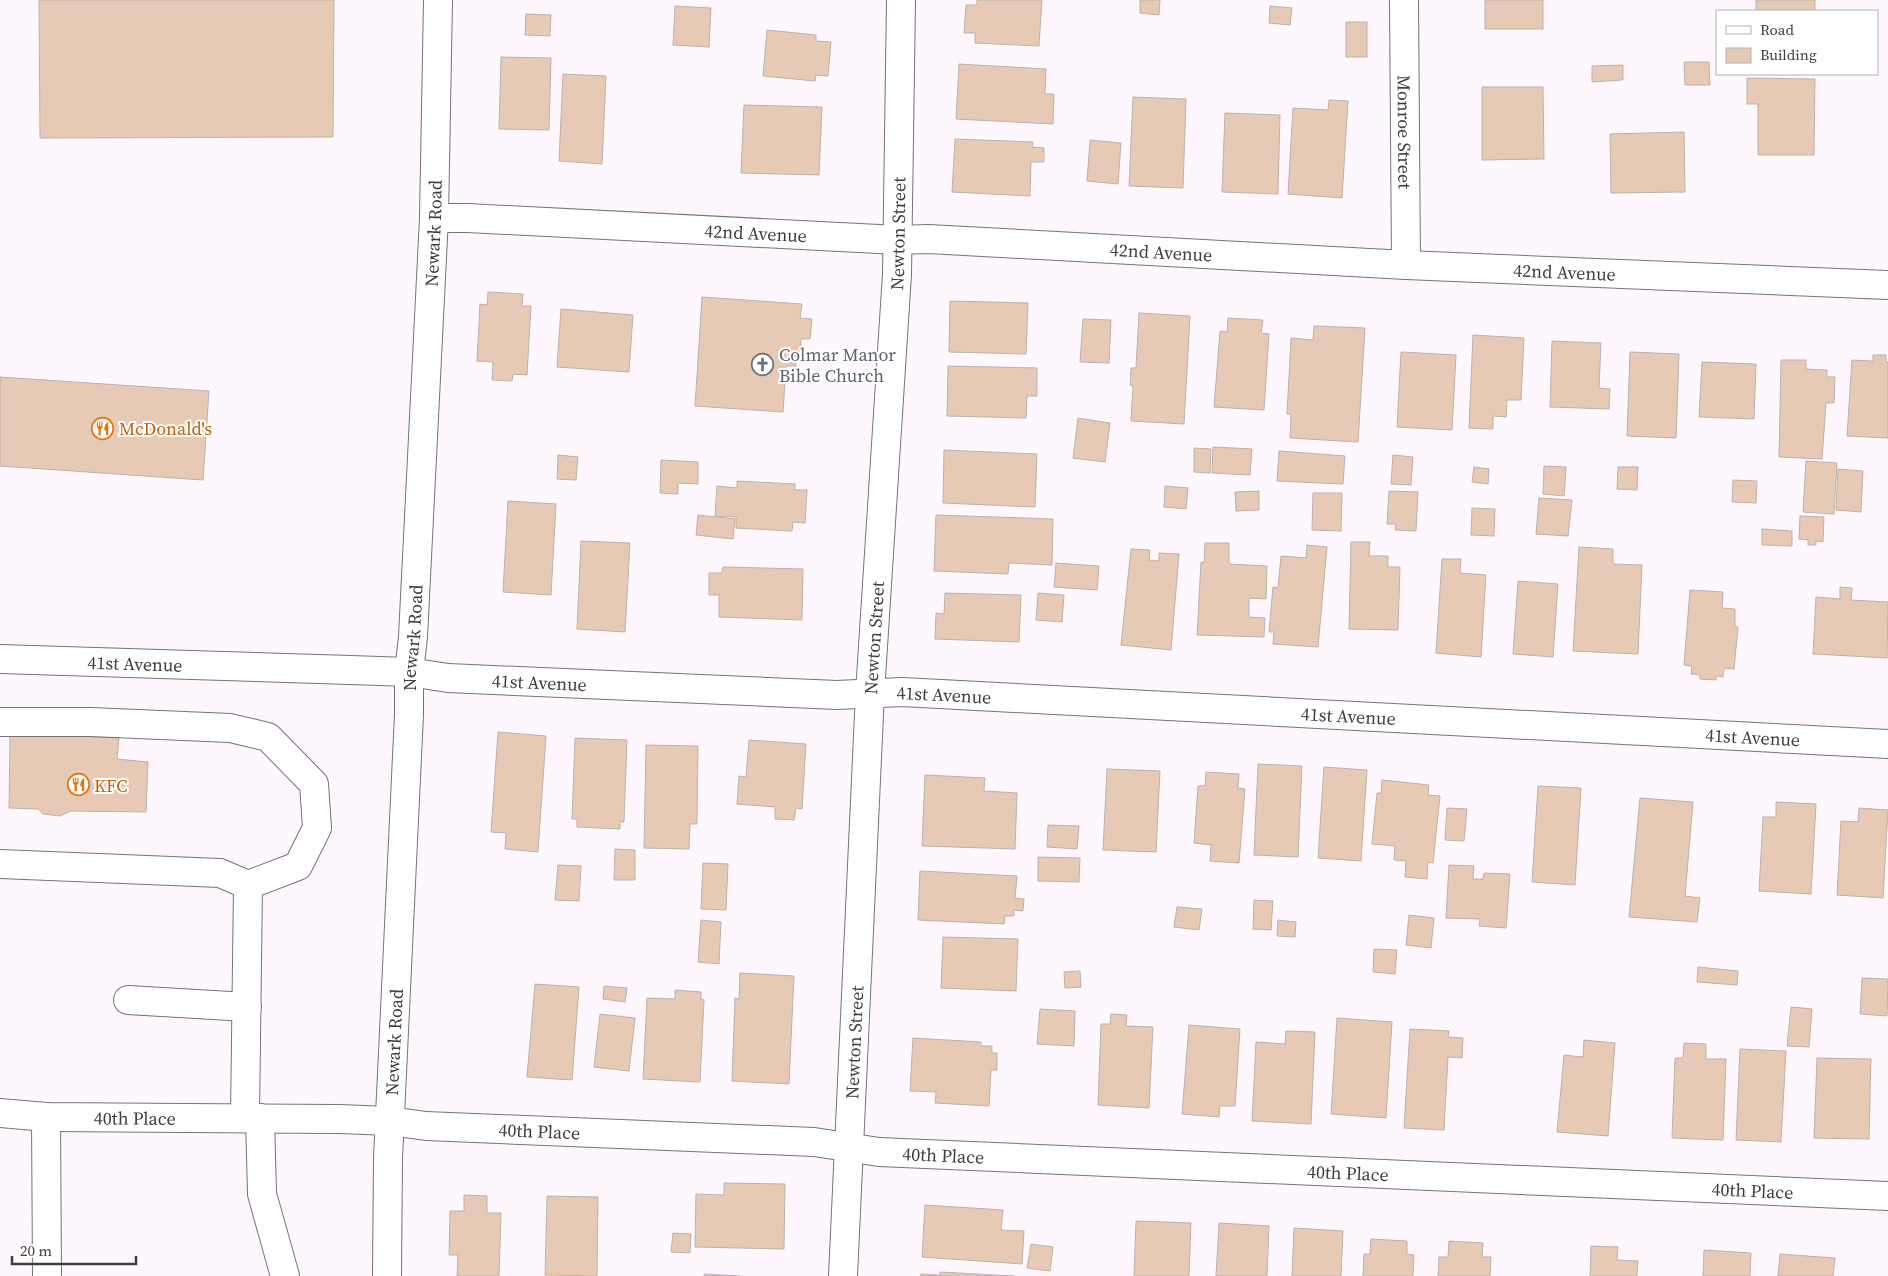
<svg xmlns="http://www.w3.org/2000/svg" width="1888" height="1276" font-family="'Source Serif 4',serif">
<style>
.building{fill:#e7cab6;stroke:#bdb1a9}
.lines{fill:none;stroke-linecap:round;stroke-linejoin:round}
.minor-casing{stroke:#79707a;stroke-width:30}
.minor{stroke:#fff;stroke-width:28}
.labels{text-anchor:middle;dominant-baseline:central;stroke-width:4;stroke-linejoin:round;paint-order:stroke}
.street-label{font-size:18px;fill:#403c40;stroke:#fff}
.worship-label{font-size:18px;fill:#5b616d;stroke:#fff;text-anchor:start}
.food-label{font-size:18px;fill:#c56008;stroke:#fff;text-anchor:start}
</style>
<rect width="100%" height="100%" fill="#fef8fe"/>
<g class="building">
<path d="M 39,0 L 334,0 L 333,137 L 40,138 Z"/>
<path d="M 977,0 L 1042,0 L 1039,46 L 975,43 L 975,33 L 964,33 L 966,5 L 977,5 Z"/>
<path d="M 1140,0 L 1160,0 L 1159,15 L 1140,13 Z"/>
<rect x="1485" y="0" width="58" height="29"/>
<rect x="1756" y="0" width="59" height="11"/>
<path d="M 675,6 L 711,8 L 709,47 L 673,45 Z"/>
<path d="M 1270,6 L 1292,8 L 1290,25 L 1269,23 Z"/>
<path d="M 526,14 L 551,15 L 550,36 L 525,35 Z"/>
<rect x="1346" y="22" width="21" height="35"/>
<path d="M 767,30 L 816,35 L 816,41 L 831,42 L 828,76 L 816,75 L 815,81 L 763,76 Z"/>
<path d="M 501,57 L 551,58 L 549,130 L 499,129 Z"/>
<path d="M 1684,62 L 1709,62 L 1710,85 L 1685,85 Z"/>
<path d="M 959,64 L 1046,69 L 1045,94 L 1054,94 L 1053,124 L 956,119 Z"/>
<path d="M 1623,65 L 1623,80 L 1592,82 L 1592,66 Z"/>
<path d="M 563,74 L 606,76 L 602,164 L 559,161 Z"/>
<path d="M 1747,78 L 1815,79 L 1814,155 L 1758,155 L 1758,104 L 1747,104 Z"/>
<path d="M 1482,87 L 1543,87 L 1544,159 L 1482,160 Z"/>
<path d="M 1133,97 L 1186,99 L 1183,188 L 1129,186 Z"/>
<path d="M 1329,100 L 1348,101 L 1342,198 L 1288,194 L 1293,108 L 1328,110 Z"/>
<path d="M 744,105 L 822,107 L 819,175 L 741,173 Z"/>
<path d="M 1225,113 L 1280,115 L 1278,194 L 1222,192 Z"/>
<path d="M 1684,132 L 1685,192 L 1611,193 L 1610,134 Z"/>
<path d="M 955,139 L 1033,142 L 1032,147 L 1044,148 L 1044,162 L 1031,162 L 1030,196 L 952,192 Z"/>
<path d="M 1090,140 L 1121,143 L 1118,184 L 1087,181 Z"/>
<path d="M 488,292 L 523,294 L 522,306 L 531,306 L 527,375 L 513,374 L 512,381 L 492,380 L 493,362 L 477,361 L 480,304 L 487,305 Z"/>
<path d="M 702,297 L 802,304 L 800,318 L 812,319 L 810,339 L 801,339 L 800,355 L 796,354 L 796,366 L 786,366 L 783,412 L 695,406 Z"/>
<path d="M 950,301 L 1028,303 L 1026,354 L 949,352 Z"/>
<path d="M 561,309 L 633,315 L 629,372 L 557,367 Z"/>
<path d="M 1139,313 L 1190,316 L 1184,424 L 1131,421 L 1133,386 L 1130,385 L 1131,368 L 1136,368 Z"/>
<path d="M 1228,318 L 1263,320 L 1261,333 L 1269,334 L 1264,410 L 1214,407 L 1220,331 L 1227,332 Z"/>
<path d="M 1083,319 L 1111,320 L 1109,363 L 1080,362 Z"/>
<path d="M 1314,326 L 1365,328 L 1358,442 L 1290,438 L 1291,414 L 1287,414 L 1291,338 L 1313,340 Z"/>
<path d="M 1473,335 L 1524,338 L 1521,400 L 1507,400 L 1506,417 L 1493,416 L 1493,429 L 1469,428 Z"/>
<path d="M 1552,341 L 1601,343 L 1599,388 L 1610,389 L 1609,409 L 1550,407 Z"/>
<path d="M 1401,352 L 1456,355 L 1452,430 L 1397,427 Z"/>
<path d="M 1630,352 L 1679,354 L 1676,438 L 1627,436 Z"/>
<path d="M 1873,355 L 1886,355 L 1886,362 L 1888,362 L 1888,438 L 1847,436 L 1852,360 L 1873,361 Z"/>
<path d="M 1781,360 L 1806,360 L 1806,369 L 1827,370 L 1827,377 L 1835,377 L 1834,403 L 1826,403 L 1822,459 L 1779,457 Z"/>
<path d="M 1702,362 L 1756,364 L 1754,419 L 1699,417 Z"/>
<path d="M 948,366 L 1037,368 L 1037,396 L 1027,396 L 1026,418 L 947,416 Z"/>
<path d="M 0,377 L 209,391 L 203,480 L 0,466 Z"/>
<path d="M 1078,418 L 1110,423 L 1105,462 L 1073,458 Z"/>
<path d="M 1213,447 L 1252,449 L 1250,475 L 1212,473 Z"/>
<path d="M 1194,448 L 1211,449 L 1210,473 L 1194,472 Z"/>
<path d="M 944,450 L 1037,454 L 1035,507 L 943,503 Z"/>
<path d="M 1279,451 L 1345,456 L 1343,484 L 1277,481 Z"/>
<path d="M 558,455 L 578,457 L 576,480 L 557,479 Z"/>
<path d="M 1393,455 L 1413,457 L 1411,485 L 1391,484 Z"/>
<path d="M 661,460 L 698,462 L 698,484 L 678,483 L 678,494 L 660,493 Z"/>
<path d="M 1806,461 L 1837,463 L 1834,514 L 1803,512 Z"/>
<path d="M 1544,466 L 1566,467 L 1564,496 L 1543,494 Z"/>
<path d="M 1474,467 L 1489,469 L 1488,484 L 1472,482 Z"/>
<path d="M 1618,467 L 1638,467 L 1637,490 L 1617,489 Z"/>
<path d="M 1838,469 L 1863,471 L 1861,512 L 1836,510 Z"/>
<path d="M 1733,480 L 1757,481 L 1756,503 L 1732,502 Z"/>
<path d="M 737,481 L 795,484 L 795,490 L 807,490 L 805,523 L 793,522 L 792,531 L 736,528 L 736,517 L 715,516 L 717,486 L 737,488 Z"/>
<path d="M 1165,486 L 1188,488 L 1186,509 L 1164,507 Z"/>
<path d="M 1259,491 L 1259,510 L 1236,511 L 1235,492 Z"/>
<path d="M 1389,491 L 1418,492 L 1416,531 L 1395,530 L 1396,524 L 1387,524 Z"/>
<path d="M 1313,493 L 1342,493 L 1341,531 L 1312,530 Z"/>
<path d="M 1539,498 L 1572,500 L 1568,536 L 1536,534 Z"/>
<path d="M 508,501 L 556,504 L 551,595 L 503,592 Z"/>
<path d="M 1472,508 L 1495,509 L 1494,536 L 1471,535 Z"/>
<path d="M 698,515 L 735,519 L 733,539 L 696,535 Z"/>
<path d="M 936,515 L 1053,519 L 1052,565 L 1009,563 L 1008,574 L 934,571 Z"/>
<path d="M 1800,516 L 1824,517 L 1823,542 L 1816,541 L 1816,545 L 1808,545 L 1808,540 L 1799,539 Z"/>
<path d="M 1762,529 L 1792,531 L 1792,546 L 1762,545 Z"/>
<path d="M 581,541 L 630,543 L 625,632 L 577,629 Z"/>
<path d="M 1351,542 L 1370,542 L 1369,556 L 1388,556 L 1388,567 L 1400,567 L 1398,630 L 1349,629 Z"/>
<path d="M 1205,543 L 1229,543 L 1229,564 L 1267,566 L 1266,599 L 1249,598 L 1249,617 L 1265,618 L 1264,637 L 1197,635 L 1201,562 L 1204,563 Z"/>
<path d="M 1307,545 L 1327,547 L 1318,647 L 1273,644 L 1274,632 L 1269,632 L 1273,587 L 1278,588 L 1281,556 L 1306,558 Z"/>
<path d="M 1579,547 L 1613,549 L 1613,564 L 1642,565 L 1638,654 L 1573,651 Z"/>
<path d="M 1131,549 L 1150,550 L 1149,560 L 1159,561 L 1159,553 L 1179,554 L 1171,650 L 1121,645 Z"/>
<path d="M 1442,559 L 1461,559 L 1460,573 L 1486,575 L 1481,657 L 1436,653 Z"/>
<path d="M 1056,563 L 1099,566 L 1097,590 L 1054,587 Z"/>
<path d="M 723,567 L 803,569 L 802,620 L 719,617 L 719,595 L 709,595 L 709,573 L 722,573 Z"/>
<path d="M 1518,581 L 1558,584 L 1553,657 L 1513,654 Z"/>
<path d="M 1840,587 L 1852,588 L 1851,600 L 1888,602 L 1887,658 L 1813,654 L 1816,597 L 1840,599 Z"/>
<path d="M 1690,590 L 1723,592 L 1722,608 L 1735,609 L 1735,626 L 1738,627 L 1734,669 L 1724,668 L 1723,677 L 1716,676 L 1716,680 L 1700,679 L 1700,675 L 1691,674 L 1692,666 L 1684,665 Z"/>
<path d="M 945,593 L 1021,595 L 1019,642 L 935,639 L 936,613 L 944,614 Z"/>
<path d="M 1038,593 L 1064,595 L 1062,622 L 1036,620 Z"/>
<path d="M 498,732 L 546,736 L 538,852 L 505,849 L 506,833 L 491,832 Z"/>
<path d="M 10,733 L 119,738 L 117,759 L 148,762 L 146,812 L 71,811 L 60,816 L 43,814 L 38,809 L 9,808 Z"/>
<path d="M 575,738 L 627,740 L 624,822 L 620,822 L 620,829 L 577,827 L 577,819 L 572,819 Z"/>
<path d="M 749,740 L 806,744 L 802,809 L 796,808 L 794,820 L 775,819 L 775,807 L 737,804 L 739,776 L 746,777 Z"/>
<path d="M 646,745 L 698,746 L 697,824 L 690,824 L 689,849 L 644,848 Z"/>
<path d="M 1258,764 L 1302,766 L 1298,857 L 1254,855 Z"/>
<path d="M 1324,767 L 1367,770 L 1361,861 L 1318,858 Z"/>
<path d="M 1107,769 L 1160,771 L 1156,852 L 1103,850 Z"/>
<path d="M 1206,772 L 1239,774 L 1238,788 L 1245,789 L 1239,863 L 1210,861 L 1211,845 L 1194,843 L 1198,786 L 1205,786 Z"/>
<path d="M 925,775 L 985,778 L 984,791 L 1017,793 L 1015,849 L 922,846 Z"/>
<path d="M 1382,780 L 1429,785 L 1428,795 L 1440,796 L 1433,863 L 1428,862 L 1427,879 L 1405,877 L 1406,861 L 1394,860 L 1395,846 L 1372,844 L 1377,793 L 1381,793 Z"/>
<path d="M 1538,786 L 1581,788 L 1575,885 L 1532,882 Z"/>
<path d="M 1640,798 L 1693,802 L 1685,896 L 1700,898 L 1697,922 L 1629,917 Z"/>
<path d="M 1776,802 L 1816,804 L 1811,894 L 1759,891 L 1763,817 L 1776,817 Z"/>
<path d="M 1447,808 L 1467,809 L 1464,841 L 1445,840 Z"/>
<path d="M 1859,808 L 1888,810 L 1883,898 L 1837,895 L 1841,821 L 1858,822 Z"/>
<path d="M 1048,825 L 1079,826 L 1077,849 L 1047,847 Z"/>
<path d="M 615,849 L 635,850 L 635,880 L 614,880 Z"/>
<path d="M 1038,857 L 1080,858 L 1079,882 L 1038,881 Z"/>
<path d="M 703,863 L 728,864 L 726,910 L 701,909 Z"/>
<path d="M 558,865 L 581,866 L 579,901 L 555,900 Z"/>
<path d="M 1449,865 L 1474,866 L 1473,879 L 1483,879 L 1484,873 L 1510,874 L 1506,928 L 1479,926 L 1480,919 L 1446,918 Z"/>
<path d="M 920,871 L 1017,876 L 1015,898 L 1024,899 L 1023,911 L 1014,910 L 1014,916 L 1005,916 L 1004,924 L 918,920 Z"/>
<path d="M 1254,900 L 1273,901 L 1271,930 L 1253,929 Z"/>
<path d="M 1177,907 L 1202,909 L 1199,930 L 1174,927 Z"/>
<path d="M 1409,915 L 1434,918 L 1431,948 L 1406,945 Z"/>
<path d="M 701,920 L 721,922 L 719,964 L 698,962 Z"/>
<path d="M 1278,920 L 1296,922 L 1295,937 L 1277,936 Z"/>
<path d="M 943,937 L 1018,939 L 1016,991 L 941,988 Z"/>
<path d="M 1374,949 L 1397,950 L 1395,974 L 1373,972 Z"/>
<path d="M 1698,967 L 1738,971 L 1737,985 L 1697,982 Z"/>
<path d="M 1080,971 L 1081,987 L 1065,988 L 1064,972 Z"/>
<path d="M 740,973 L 794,976 L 789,1084 L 732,1081 L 735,998 L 739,999 Z"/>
<path d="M 1862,978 L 1888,979 L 1887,1016 L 1860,1014 Z"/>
<path d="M 535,984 L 579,987 L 572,1080 L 527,1077 Z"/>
<path d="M 604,986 L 627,988 L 625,1002 L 603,999 Z"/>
<path d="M 675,990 L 701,992 L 701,999 L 704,1000 L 700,1082 L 643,1079 L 647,998 L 675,999 Z"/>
<path d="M 1791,1007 L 1812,1009 L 1809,1047 L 1787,1046 Z"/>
<path d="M 1040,1009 L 1075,1011 L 1074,1046 L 1037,1044 Z"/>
<path d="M 600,1014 L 635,1018 L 629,1071 L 594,1067 Z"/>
<path d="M 1111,1014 L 1127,1015 L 1126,1026 L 1153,1027 L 1149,1108 L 1098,1105 L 1101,1024 L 1110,1024 Z"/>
<path d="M 1337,1018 L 1392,1022 L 1386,1118 L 1331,1114 Z"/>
<path d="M 1189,1025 L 1240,1029 L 1235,1106 L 1220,1106 L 1219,1117 L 1182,1114 Z"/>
<path d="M 1410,1029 L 1449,1031 L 1448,1037 L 1463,1038 L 1462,1058 L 1448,1057 L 1444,1130 L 1404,1128 Z"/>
<path d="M 1286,1031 L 1315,1032 L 1311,1124 L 1252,1121 L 1256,1042 L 1285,1044 Z"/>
<path d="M 913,1038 L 981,1042 L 981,1046 L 992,1046 L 992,1053 L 997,1053 L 997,1070 L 991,1070 L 989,1106 L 935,1103 L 936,1092 L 910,1091 Z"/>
<path d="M 1584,1040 L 1615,1043 L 1608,1136 L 1557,1132 L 1564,1055 L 1583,1057 Z"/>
<path d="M 1684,1043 L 1706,1044 L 1706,1059 L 1726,1059 L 1723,1140 L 1672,1138 L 1675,1058 L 1683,1058 Z"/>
<path d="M 1740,1049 L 1786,1051 L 1781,1142 L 1736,1140 Z"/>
<path d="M 1817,1058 L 1871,1059 L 1869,1139 L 1814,1138 Z"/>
<path d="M 724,1183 L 785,1184 L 784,1249 L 695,1247 L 696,1194 L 724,1195 Z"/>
<path d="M 464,1195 L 487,1196 L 487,1213 L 501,1213 L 499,1276 L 457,1276 L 458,1255 L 449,1255 L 450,1211 L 464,1211 Z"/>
<path d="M 547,1196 L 598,1197 L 597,1276 L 545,1275 Z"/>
<path d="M 925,1205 L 1003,1210 L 1001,1230 L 1024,1231 L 1022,1264 L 922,1257 Z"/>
<path d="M 1136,1221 L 1191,1223 L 1189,1276 L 1134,1276 Z"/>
<path d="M 1219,1223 L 1269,1226 L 1267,1276 L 1216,1276 Z"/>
<path d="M 1294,1228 L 1343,1231 L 1341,1276 L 1292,1276 Z"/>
<path d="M 673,1233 L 691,1234 L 690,1253 L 671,1252 Z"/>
<path d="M 1371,1239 L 1407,1241 L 1407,1254 L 1414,1255 L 1413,1276 L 1363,1276 L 1364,1254 L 1370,1254 Z"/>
<path d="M 1449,1241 L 1483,1243 L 1482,1257 L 1491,1257 L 1490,1276 L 1438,1276 L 1439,1257 L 1448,1257 Z"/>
<path d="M 1031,1244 L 1053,1247 L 1050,1271 L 1027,1268 Z"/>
<path d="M 1591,1246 L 1618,1247 L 1617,1260 L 1638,1261 L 1637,1276 L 1590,1276 Z"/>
<path d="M 1704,1250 L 1751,1253 L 1750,1276 L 1703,1276 Z"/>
<path d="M 1780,1254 L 1835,1258 L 1833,1276 L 1778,1276 Z"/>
<path d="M 940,1272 L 1014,1276 L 920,1276 L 921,1274 L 940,1275 Z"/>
<path d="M 704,1274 L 740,1276 L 704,1276 Z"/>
</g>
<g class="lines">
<defs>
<g id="minor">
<path id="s1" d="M 1404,0 L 1406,265"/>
<path id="s2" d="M 434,218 L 468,218 L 898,240 L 928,239 L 1406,265 L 1888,285"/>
<path id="s3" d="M 0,659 L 350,670 L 409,672 L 448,678 L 837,695 L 902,692 L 1888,744"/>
<path d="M 0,722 L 91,722 L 230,728 L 268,737 L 314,784 L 317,828 L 298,866 L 248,885"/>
<path d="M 0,864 L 220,873 L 248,885 L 245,1118"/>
<path d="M 128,1000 L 247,1007"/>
<path id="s4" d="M 0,1113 L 46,1117 L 339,1119 L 390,1121 L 426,1126 L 814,1142 L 879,1152 L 1888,1196"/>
<path d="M 46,1117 L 47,1276"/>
<path d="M 260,1118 L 262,1194 L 285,1276"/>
<path id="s5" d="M 387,1276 L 388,1158 L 409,714 L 409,672 L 413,637 L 434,218 L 438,0"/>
<path id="s6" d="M 843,1276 L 870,693 L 897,274 L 901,0"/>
</g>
</defs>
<use href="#minor" class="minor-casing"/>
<use href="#minor" class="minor"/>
</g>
<defs>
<symbol id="church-ring" viewBox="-11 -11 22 22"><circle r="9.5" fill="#fff" stroke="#6b7280" stroke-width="1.5"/><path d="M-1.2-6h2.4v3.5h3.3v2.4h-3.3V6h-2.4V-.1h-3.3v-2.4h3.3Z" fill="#6b7280"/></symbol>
<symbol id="restaurant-ring" viewBox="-11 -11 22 22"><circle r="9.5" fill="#fff" stroke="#e8710a" stroke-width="1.5"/><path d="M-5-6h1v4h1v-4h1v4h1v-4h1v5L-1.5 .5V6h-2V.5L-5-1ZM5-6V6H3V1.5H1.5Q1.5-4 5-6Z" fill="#e8710a"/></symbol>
</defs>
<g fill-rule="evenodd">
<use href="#church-ring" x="750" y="352" width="25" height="25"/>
<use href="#restaurant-ring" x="90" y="416" width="25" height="25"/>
<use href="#restaurant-ring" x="66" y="772" width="25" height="25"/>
</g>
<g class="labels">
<g class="street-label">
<text stroke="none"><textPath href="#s1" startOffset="132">Monroe Street</textPath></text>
<text stroke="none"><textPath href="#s2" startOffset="322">42nd Avenue</textPath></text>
<text stroke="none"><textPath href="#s5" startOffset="1044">Newark Road</textPath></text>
<text stroke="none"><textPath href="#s6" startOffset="1044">Newton Street</textPath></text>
<text stroke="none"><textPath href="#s2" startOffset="728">42nd Avenue</textPath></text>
<text stroke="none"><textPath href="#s2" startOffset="1132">42nd Avenue</textPath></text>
<text stroke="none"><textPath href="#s5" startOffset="639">Newark Road</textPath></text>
<text stroke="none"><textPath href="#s6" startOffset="639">Newton Street</textPath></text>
<text stroke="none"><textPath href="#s3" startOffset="135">41st Avenue</textPath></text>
<text stroke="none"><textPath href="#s3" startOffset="540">41st Avenue</textPath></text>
<text stroke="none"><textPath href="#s3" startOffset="945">41st Avenue</textPath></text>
<text stroke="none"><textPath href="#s3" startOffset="1350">41st Avenue</textPath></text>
<text stroke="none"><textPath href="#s3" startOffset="1755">41st Avenue</textPath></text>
<text stroke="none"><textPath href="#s5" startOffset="234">Newark Road</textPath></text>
<text stroke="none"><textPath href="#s6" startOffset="234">Newton Street</textPath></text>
<text stroke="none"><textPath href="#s4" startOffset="135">40th Place</textPath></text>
<text stroke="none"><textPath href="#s4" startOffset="540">40th Place</textPath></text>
<text stroke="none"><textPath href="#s4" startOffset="945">40th Place</textPath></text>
<text stroke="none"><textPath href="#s4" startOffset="1350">40th Place</textPath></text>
<text stroke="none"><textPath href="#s4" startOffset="1755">40th Place</textPath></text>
</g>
<g class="worship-label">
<text x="779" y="354">Colmar Manor<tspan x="779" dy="21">Bible Church</tspan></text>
</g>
<g class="food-label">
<text x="119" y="428">McDonald's</text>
<text x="94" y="785">KFC</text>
</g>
</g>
<rect x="1716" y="10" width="162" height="65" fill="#ffffff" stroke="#b3b1b3"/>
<rect x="1726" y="26" width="25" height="8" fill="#ffffff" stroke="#b3b1b3"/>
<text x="1760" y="35" font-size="15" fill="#403c40">Road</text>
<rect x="1726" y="48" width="25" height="15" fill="#e7cab6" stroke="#b3b1b3"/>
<text x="1760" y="60" font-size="15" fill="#403c40">Building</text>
<path d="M12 1256v8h124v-8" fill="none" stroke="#403c40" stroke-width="2.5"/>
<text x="20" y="1256" font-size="15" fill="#403c40" stroke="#ffffff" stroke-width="4" paint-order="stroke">20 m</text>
</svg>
